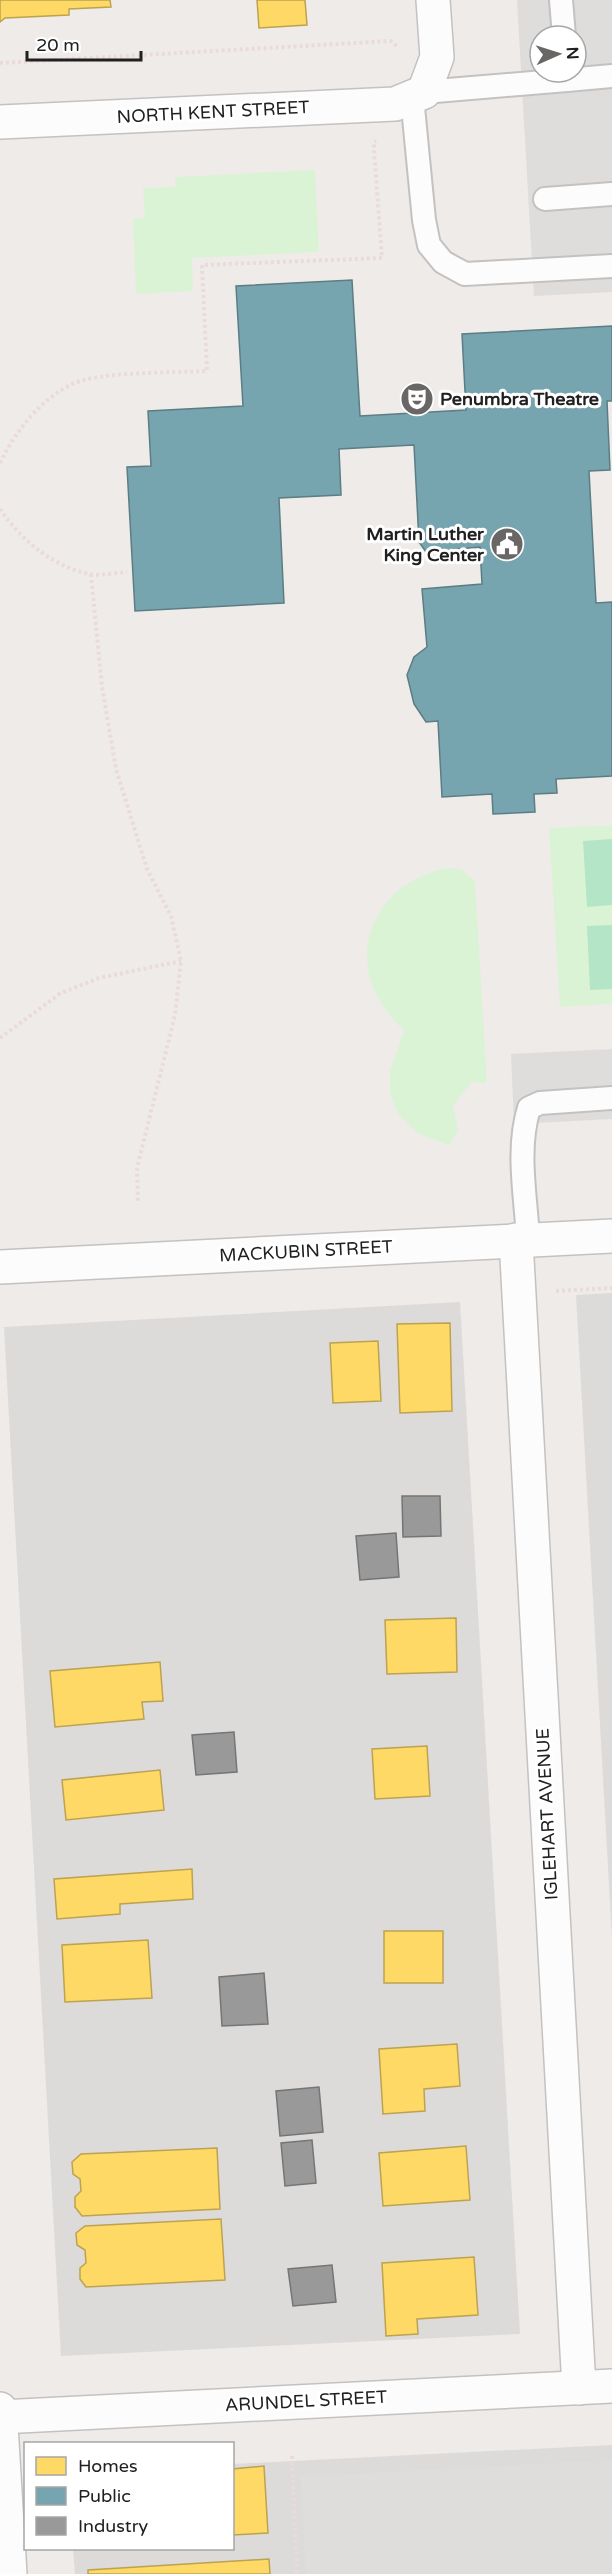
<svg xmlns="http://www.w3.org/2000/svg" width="612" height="2574" font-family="'Varela Round',sans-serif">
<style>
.residential{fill:#dddbda}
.park{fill:#dbf3d5}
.pitch{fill:#b4e5c6}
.parking{fill:#dedddc;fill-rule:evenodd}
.homes{fill:#ffd966;stroke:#bca251;stroke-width:1.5}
.public{fill:#76a5af;stroke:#5c7d84;stroke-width:1.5}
.industry{fill:#999;stroke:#757575;stroke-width:1.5}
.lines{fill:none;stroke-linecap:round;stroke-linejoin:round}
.service-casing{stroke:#c4c2c1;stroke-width:26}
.minor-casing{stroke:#c4c2c1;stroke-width:36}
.tertiary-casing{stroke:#c4c2c1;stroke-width:36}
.path{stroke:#ebdadb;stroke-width:4;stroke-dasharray:3 3;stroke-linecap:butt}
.service{stroke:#fcfcfc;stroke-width:22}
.minor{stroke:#fcfcfc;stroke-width:33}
.tertiary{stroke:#fcfcfc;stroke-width:33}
.labels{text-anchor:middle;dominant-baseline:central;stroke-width:6;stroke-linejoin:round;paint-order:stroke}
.street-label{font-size:18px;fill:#202020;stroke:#fff}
.poi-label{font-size:18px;font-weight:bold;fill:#202020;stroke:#fff;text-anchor:start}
</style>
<rect width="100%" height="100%" fill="#eeebe9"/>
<g class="residential">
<path d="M 612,1293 L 612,1939 L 576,1295 Z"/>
<path d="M 460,1302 L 520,2334 L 61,2356 L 4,1327 Z"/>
<path d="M 612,2445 L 612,2574 L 75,2574 L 73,2549 L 232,2548 L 233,2464 Z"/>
</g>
<g class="park">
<path d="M 315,170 L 319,252 L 192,258 L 193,291 L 136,294 L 133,219 L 145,218 L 143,188 L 176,187 L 175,177 Z"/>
<path d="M 612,825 L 612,1004 L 560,1007 L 549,828 Z"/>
<path d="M 447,868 L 461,869 L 475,881 L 487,1083 L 472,1082 L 453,1105 L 458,1131 L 449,1145 L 419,1134 L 399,1115 L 390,1094 L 390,1071 L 404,1031 C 398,1024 391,1018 386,1010 C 342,951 379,881 447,868 Z"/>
</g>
<g class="pitch">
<path d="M 612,839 L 612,905 L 587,907 L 583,841 Z"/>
<path d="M 612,925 L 612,989 L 590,990 L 587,926 Z"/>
</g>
<g class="parking">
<path d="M 517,0 L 612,0 L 612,292 L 534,296 ZM 540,36 L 576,36 L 576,72 L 540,72 Z"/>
<path d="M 612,1049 L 612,1119 L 514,1124 L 511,1054 Z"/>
<path d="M 612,2460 L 612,2574 L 306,2574 L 301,2477 Z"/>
</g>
<g class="homes">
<path d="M 0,0 L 110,0 L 111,7 L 69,9 L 69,15 L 5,18 L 0,22 Z"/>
<path d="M 257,0 L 305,0 L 307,25 L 259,28 Z"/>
<path d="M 450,1323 L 452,1411 L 400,1413 L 397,1324 Z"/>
<path d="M 378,1341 L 381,1401 L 333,1403 L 330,1343 Z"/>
<path d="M 456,1618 L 457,1672 L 387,1674 L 385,1620 Z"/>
<path d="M 160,1662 L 163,1701 L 142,1702 L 144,1719 L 55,1727 L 50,1671 Z"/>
<path d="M 427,1746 L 430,1796 L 375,1799 L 372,1749 Z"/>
<path d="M 160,1770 L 164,1810 L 66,1820 L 62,1780 Z"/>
<path d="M 192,1869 L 193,1899 L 120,1904 L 120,1914 L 57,1919 L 54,1879 Z"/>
<rect x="384" y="1931" width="59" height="52"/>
<path d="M 148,1940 L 152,1998 L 65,2002 L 62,1945 Z"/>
<path d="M 457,2044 L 460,2086 L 424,2089 L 425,2111 L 383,2114 L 379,2049 Z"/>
<path d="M 466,2146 L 470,2200 L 383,2206 L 379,2153 Z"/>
<path d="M 217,2148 L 220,2209 L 82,2216 L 75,2207 L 75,2197 L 81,2191 L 80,2179 L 73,2174 L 72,2162 L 81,2154 Z"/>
<path d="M 221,2219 L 225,2280 L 86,2287 L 80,2279 L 80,2268 L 86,2263 L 85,2250 L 77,2245 L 76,2233 L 85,2226 Z"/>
<path d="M 474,2257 L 478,2315 L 417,2319 L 418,2334 L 386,2336 L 382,2263 Z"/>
<path d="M 264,2466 L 268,2533 L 232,2535 L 232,2469 Z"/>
<path d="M 269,2559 L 270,2574 L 88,2574 L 88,2570 Z"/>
</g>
<path class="public" d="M 352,280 L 360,416 L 466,410 L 462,334 L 612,326 L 612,401 L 607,401 L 610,470 L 589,471 L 596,603 L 612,602 L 612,776 L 556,779 L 557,793 L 534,794 L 535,812 L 493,814 L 492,794 L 442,797 L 438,721 L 426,722 L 414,704 L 407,675 L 414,657 L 427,647 L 422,589 L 482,584 L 480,547 L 426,552 L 419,542 L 414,445 L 339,449 L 341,495 L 279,498 L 284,603 L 135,611 L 127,467 L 151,466 L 148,411 L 243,406 L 236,286 Z"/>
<g class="industry">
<path d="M 402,1496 L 440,1496 L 441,1536 L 403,1537 Z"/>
<path d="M 396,1533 L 399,1577 L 360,1580 L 356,1536 Z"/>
<path d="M 234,1732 L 237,1772 L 196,1775 L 192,1735 Z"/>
<path d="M 264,1973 L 268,2024 L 222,2026 L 219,1977 Z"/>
<path d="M 319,2087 L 323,2132 L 280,2136 L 276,2091 Z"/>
<path d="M 312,2140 L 316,2183 L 285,2186 L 281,2143 Z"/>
<path d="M 332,2265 L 336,2302 L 293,2306 L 288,2269 Z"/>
</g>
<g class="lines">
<defs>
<g id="service">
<path d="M 561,0 L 564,36"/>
<path d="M 567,80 L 612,76"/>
<path d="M 424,92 L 567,80 L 566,72"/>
<path d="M 412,97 L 424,220 L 429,245 L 443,262 L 465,274 L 612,266"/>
<path d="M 545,199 L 612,194"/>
<path d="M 528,1239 C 526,1197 516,1150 529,1108 L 540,1103 L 612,1098"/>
</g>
<g id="minor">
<path d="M 0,122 L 395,104 L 424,92 L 437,57 L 433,0"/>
<path d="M 516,1240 L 579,2388"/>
<path d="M 0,1267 L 612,1236"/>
<path d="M 0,2417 L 612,2386"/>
</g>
<path id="tertiary" d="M 0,2409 L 10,2574"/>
</defs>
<use href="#service" class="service-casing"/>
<use href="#minor" class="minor-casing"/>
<use href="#tertiary" class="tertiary-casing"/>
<g class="path">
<path d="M 0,63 L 391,41 L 399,48"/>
<path d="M 0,463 C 15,432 39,401 70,385 C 98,371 172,373 207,371 L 202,265 L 382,258 L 374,150 L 374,142 L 376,141"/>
<path d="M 0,509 C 21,540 52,566 89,574 C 101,576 115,573 127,572"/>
<path d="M 91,574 L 102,687 L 116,769 L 147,869 L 171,916 L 181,961 L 175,1015 L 137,1168 L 138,1203"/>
<path d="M 0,1038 L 61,993 L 99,978 L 181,961"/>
<path d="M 556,1291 L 612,1288"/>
<path d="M 292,2456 L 297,2574"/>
</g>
<use href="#service" class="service"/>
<use href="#minor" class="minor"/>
<use href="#tertiary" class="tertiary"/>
</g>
<defs>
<symbol id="theatre-disc" viewBox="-11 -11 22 22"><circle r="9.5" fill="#686766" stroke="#fff"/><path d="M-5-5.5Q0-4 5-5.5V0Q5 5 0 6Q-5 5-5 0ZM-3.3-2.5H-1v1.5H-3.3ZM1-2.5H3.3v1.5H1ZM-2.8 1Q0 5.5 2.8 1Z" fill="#fff"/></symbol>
<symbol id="civic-disc" viewBox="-11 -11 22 22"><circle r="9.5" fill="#686766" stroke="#fff"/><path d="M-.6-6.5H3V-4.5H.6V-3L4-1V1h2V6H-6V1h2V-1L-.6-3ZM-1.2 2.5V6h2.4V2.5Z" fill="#fff"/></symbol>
</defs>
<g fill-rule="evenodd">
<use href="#theatre-disc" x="398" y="380" width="38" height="38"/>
<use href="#civic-disc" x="488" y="525" width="38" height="38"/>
</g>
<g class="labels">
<g class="street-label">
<text transform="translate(213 112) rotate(-3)">NORTH KENT STREET</text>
<text transform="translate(306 1251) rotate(-3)">MACKUBIN STREET</text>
<text transform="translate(547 1814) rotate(-93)">IGLEHART AVENUE</text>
<text transform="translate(306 2401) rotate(-3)">ARUNDEL STREET</text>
</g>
<g class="poi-label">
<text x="440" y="399">Penumbra Theatre</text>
<text x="484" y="534" text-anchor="end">Martin Luther<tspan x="484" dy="21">King Center</tspan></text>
</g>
</g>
<rect x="24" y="2442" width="210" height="108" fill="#ffffff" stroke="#a6a6a6" stroke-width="1.5"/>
<rect x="36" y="2457" width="30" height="18" fill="#ffd966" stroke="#a6a6a6" stroke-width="1.5"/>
<text x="78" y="2472" font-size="18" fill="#202020">Homes</text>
<rect x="36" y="2487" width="30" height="18" fill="#76a5af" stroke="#a6a6a6" stroke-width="1.5"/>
<text x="78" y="2502" font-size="18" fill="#202020">Public</text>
<rect x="36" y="2517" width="30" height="18" fill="#999999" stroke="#a6a6a6" stroke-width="1.5"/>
<text x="78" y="2532" font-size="18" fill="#202020">Industry</text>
<g transform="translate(558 54) rotate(87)"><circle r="28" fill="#ffffff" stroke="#a6a6a6" stroke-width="1.5"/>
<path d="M0-4.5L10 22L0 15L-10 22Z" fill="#686766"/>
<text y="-9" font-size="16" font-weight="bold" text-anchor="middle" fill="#202020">N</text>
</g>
<path d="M27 51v9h114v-9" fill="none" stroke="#202020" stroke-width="3"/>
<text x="36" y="51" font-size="18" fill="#202020" stroke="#ffffff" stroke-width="4.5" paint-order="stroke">20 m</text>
</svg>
